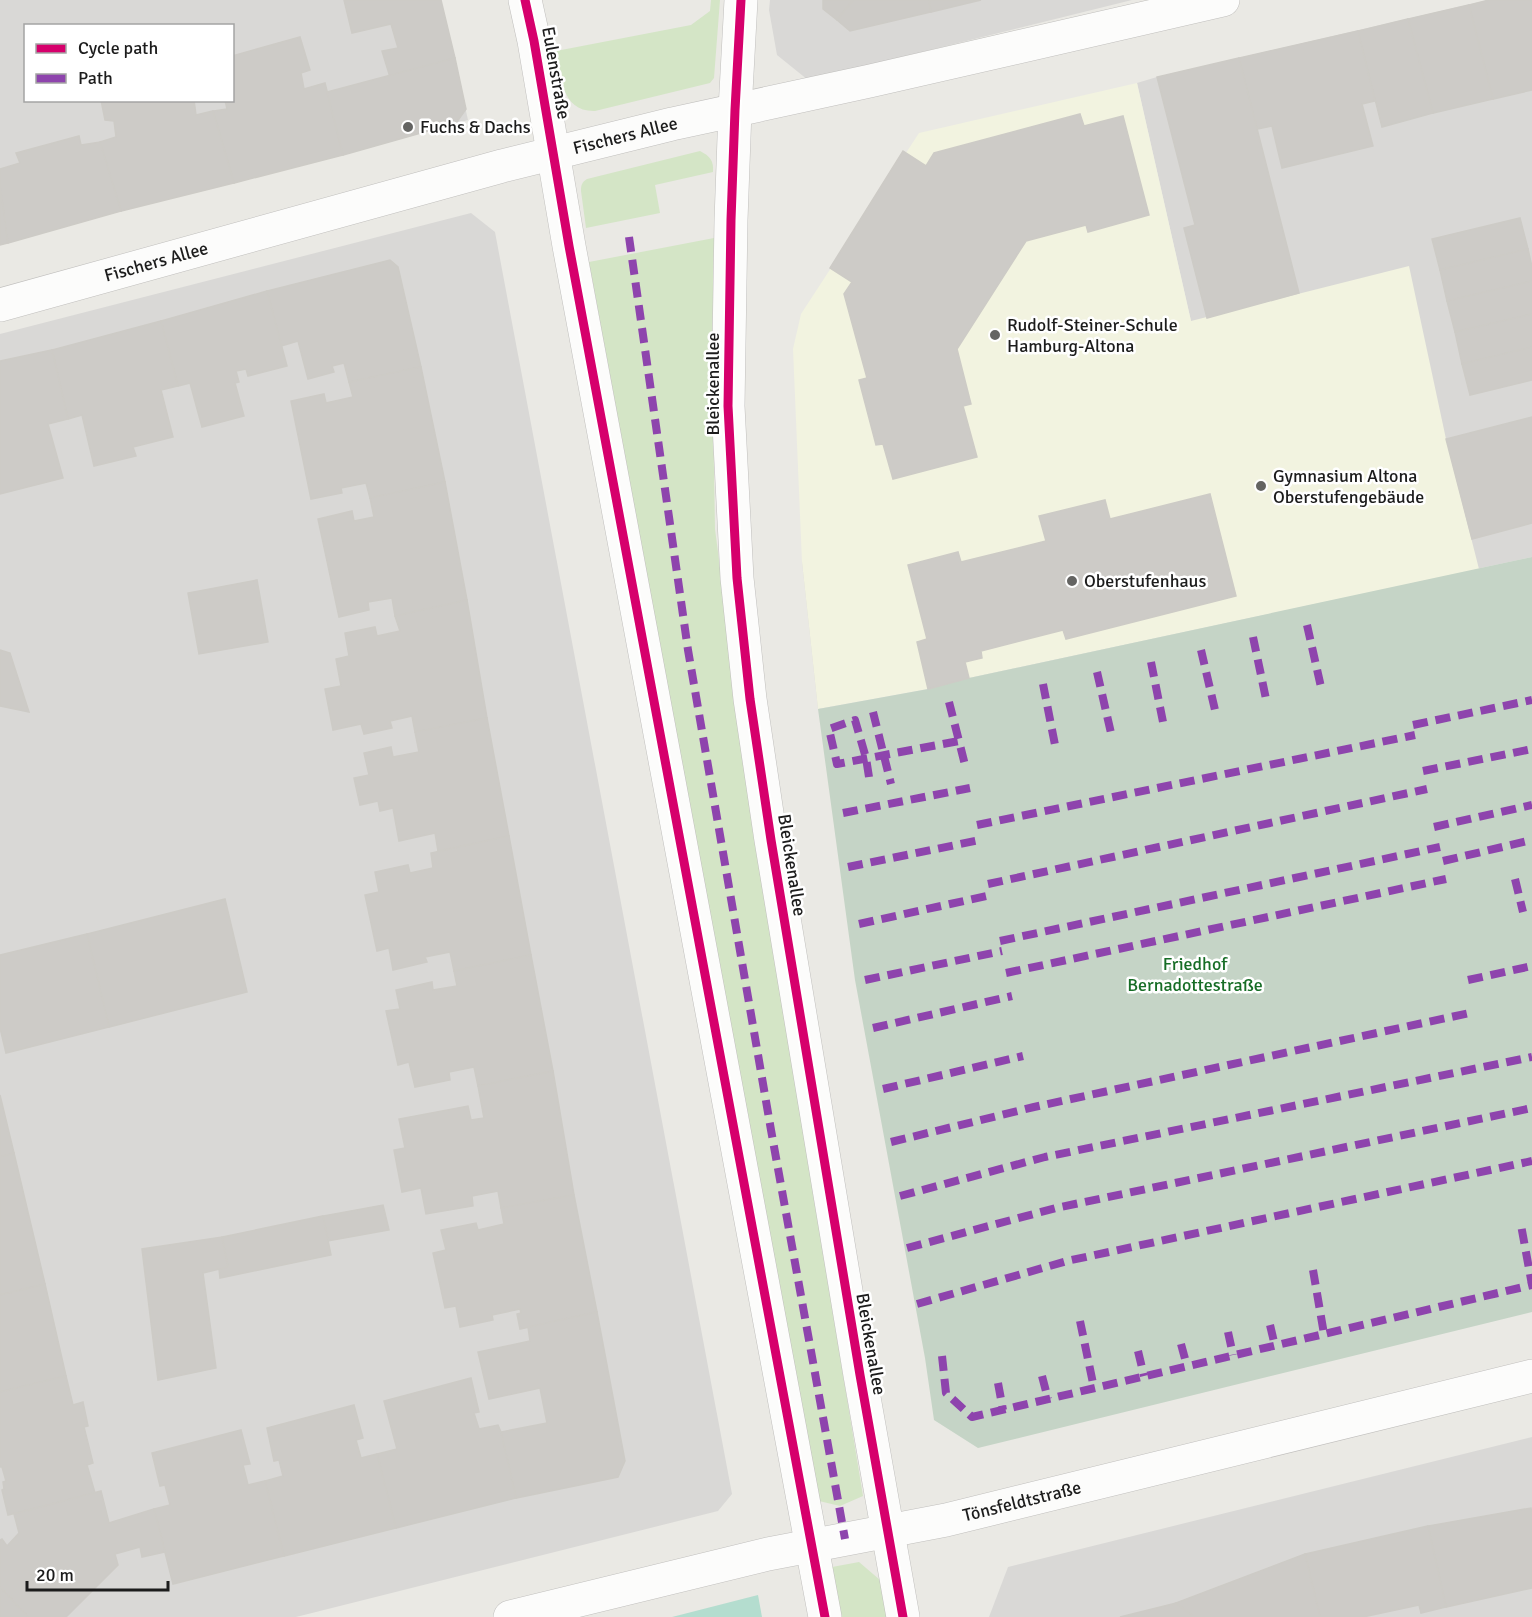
<svg xmlns="http://www.w3.org/2000/svg" width="1532" height="1617" font-family="Signika,sans-serif">
<style>
.residential{fill:#d9d8d6;fill-rule:evenodd}
.education{fill:#f2f3e0}
.grass{fill:#d4e5c6}
.cemetery{fill:#c5d4c6}
.pitch{fill:#b4ddcf}
.building{fill:#cdcbc7;stroke:#cdcbc6;stroke-width:1.5}
.lines{fill:none;stroke-linecap:round;stroke-linejoin:round}
.minor-casing{stroke:#c0bfbd;stroke-width:34}
.minor{stroke:#fcfcfb;stroke-width:33}
.quiet{stroke:#8e44ad;stroke-width:8;stroke-dasharray:15 8;stroke-linecap:butt}
.cycleway-casing{stroke:#fff;stroke-width:13}
.cycleway{stroke:#d6006c;stroke-width:9}
.poi-dot{fill:#646462;stroke:#fff;stroke-width:2}
.labels{text-anchor:middle;dominant-baseline:central;stroke-width:5;stroke-linejoin:round;paint-order:stroke}
.street-label{font-size:18px;fill:#1c1c1c;stroke:#fff}
.poi-label{font-size:18px;fill:#1c1c1c;stroke:#fff;text-anchor:start}
.park-label{font-size:18px;fill:#176d26;stroke:#fff}
</style>
<rect width="100%" height="100%" fill="#eae9e4"/>
<g class="residential">
<path d="M 0,0 L 441,0 L 468,120 L 343,155 L 0,242 ZM 26,26 L 232,26 L 232,100 L 26,100 Z"/>
<path d="M 770,0 L 1132,0 L 808,80 L 777,55 L 769,10 Z"/>
<path d="M 1488,0 L 1532,0 L 1532,557 L 969,678 L 818,709 L 802,562 L 913,537 L 1191,321 L 1137,83 L 1157,77 Z"/>
<path d="M 471,213 L 495,232 L 732,1494 L 718,1511 L 296,1617 L 0,1617 L 0,334 Z"/>
<path d="M 1532,1437 L 1532,1617 L 989,1617 L 1008,1567 Z"/>
</g>
<path class="education" d="M 1137,83 L 1191,321 L 1409,266 L 1446,439 L 1479,569 L 969,678 L 928,689 L 818,709 L 802,562 L 793,349 L 801,314 L 919,133 Z"/>
<g class="grass">
<path d="M 711,0 L 720,0 L 714,78 L 710,83 L 595,111 C 561,112 561,76 556,51 L 691,25 L 710,11 Z"/>
<path d="M 700,151 C 710,156 714,161 713,172 L 655,185 L 660,213 L 586,228 L 581,191 C 581,185 582,182 587,179 Z"/>
<path d="M 714,238 L 712,352 L 715,529 L 755,838 L 863,1496 L 840,1506 L 819,1501 L 589,262 Z"/>
<path d="M 859,1562 L 880,1580 L 887,1617 L 836,1617 L 832,1567 Z"/>
</g>
<path class="cemetery" d="M 1532,557 L 1532,1312 L 978,1448 L 934,1420 L 925,1358 L 855,980 L 818,709 L 928,689 L 969,678 Z"/>
<path class="pitch" d="M 758,1595 L 762,1617 L 672,1617 Z"/>
<g class="building">
<path d="M 344,0 L 441,0 L 455,58 L 390,77 L 382,51 L 398,48 L 391,24 L 352,33 Z"/>
<path d="M 823,0 L 853,0 L 837,20 L 823,9 Z"/>
<path d="M 853,0 L 929,0 L 931,12 L 850,31 L 837,20 Z"/>
<path d="M 929,0 L 981,0 L 931,12 Z"/>
<path d="M 1489,0 L 1532,0 L 1532,90 L 1493,99 L 1469,5 Z"/>
<path d="M 1469,5 L 1493,99 L 1433,113 L 1408,19 Z"/>
<path d="M 1408,19 L 1433,113 L 1382,127 L 1358,31 Z"/>
<path d="M 1358,31 L 1375,101 L 1362,104 L 1373,146 L 1282,168 L 1272,126 L 1257,129 L 1239,58 Z"/>
<path d="M 300,37 L 310,70 L 301,73 L 304,89 L 325,83 L 343,155 L 234,183 L 213,111 L 227,109 L 225,100 L 232,100 L 232,56 Z"/>
<path d="M 455,58 L 466,109 L 456,123 L 343,155 L 327,92 Z"/>
<path d="M 1239,58 L 1299,293 L 1207,318 L 1184,228 L 1195,225 L 1157,77 Z"/>
<path d="M 101,100 L 194,100 L 196,115 L 213,111 L 234,183 L 121,211 L 100,142 L 116,137 L 114,121 L 105,120 Z"/>
<path d="M 1080,114 L 1084,126 L 1123,116 L 1149,215 L 1088,232 L 1086,225 L 1026,241 L 957,349 L 971,404 L 963,406 L 977,457 L 893,479 L 883,444 L 876,445 L 859,380 L 867,378 L 844,294 L 852,282 L 830,268 L 903,151 L 926,166 L 934,153 Z"/>
<path d="M 79,136 L 81,145 L 100,142 L 121,211 L 8,243 L 0,186 L 0,169 L 20,163 L 16,153 Z"/>
<path d="M 0,186 L 8,243 L 0,245 Z"/>
<path d="M 1520,218 L 1528,249 L 1440,270 L 1432,239 Z"/>
<path d="M 1528,249 L 1532,267 L 1532,281 L 1447,301 L 1440,270 Z"/>
<path d="M 390,260 L 398,267 L 421,367 L 349,382 L 344,363 L 332,366 L 334,372 L 308,379 L 298,341 L 281,346 L 267,291 Z"/>
<path d="M 1532,281 L 1532,314 L 1455,332 L 1447,301 Z"/>
<path d="M 267,291 L 287,366 L 248,376 L 246,369 L 236,371 L 239,382 L 235,383 L 244,416 L 202,427 L 190,383 L 178,386 L 161,321 Z"/>
<path d="M 1532,314 L 1532,347 L 1462,364 L 1455,332 Z"/>
<path d="M 161,321 L 178,386 L 161,390 L 173,437 L 133,447 L 136,456 L 94,466 L 82,415 L 68,419 L 52,350 Z"/>
<path d="M 1532,347 L 1532,380 L 1470,395 L 1462,364 Z"/>
<path d="M 52,350 L 68,419 L 48,424 L 63,478 L 0,494 L 0,361 Z"/>
<path d="M 421,367 L 445,482 L 370,498 L 366,483 L 341,488 L 342,493 L 311,499 L 291,401 L 324,394 L 326,403 L 353,397 L 349,382 Z"/>
<path d="M 1532,417 L 1532,523 L 1472,539 L 1446,439 Z"/>
<path d="M 445,482 L 467,600 L 395,616 L 392,598 L 368,602 L 369,610 L 339,617 L 318,519 L 352,511 L 354,521 L 374,517 L 370,498 Z"/>
<path d="M 1210,494 L 1236,596 L 1066,639 L 1063,630 L 981,651 L 982,658 L 965,662 L 969,678 L 928,689 L 917,642 L 927,639 L 908,565 L 958,552 L 961,562 L 1046,541 L 1039,516 L 1105,500 L 1110,519 Z"/>
<path d="M 257,580 L 268,642 L 199,654 L 188,593 Z"/>
<path d="M 467,600 L 487,718 L 415,732 L 412,716 L 390,721 L 392,728 L 364,734 L 361,724 L 333,730 L 325,689 L 341,686 L 336,659 L 349,656 L 345,633 L 375,627 L 377,636 L 400,631 L 395,616 Z"/>
<path d="M 0,650 L 10,653 L 29,712 L 0,706 Z"/>
<path d="M 487,718 L 509,836 L 438,851 L 435,833 L 399,841 L 393,808 L 380,811 L 378,801 L 360,805 L 354,778 L 369,775 L 364,753 L 391,747 L 393,757 L 419,752 L 415,732 Z"/>
<path d="M 509,836 L 531,955 L 454,971 L 450,952 L 425,957 L 427,962 L 393,970 L 389,948 L 377,951 L 365,895 L 379,892 L 375,872 L 408,865 L 410,873 L 433,868 L 431,853 Z"/>
<path d="M 225,899 L 247,992 L 109,1027 L 87,934 Z"/>
<path d="M 87,934 L 109,1027 L 6,1053 L 0,1028 L 0,955 Z"/>
<path d="M 531,955 L 553,1071 L 478,1086 L 474,1067 L 449,1072 L 450,1080 L 415,1087 L 409,1062 L 398,1065 L 386,1011 L 400,1009 L 396,990 L 432,982 L 433,990 L 457,986 L 454,971 Z"/>
<path d="M 553,1071 L 574,1195 L 501,1208 L 498,1191 L 472,1196 L 473,1206 L 426,1214 L 421,1188 L 402,1192 L 394,1150 L 405,1148 L 399,1119 L 468,1106 L 471,1120 L 484,1118 L 478,1086 Z"/>
<path d="M 0,1095 L 14,1153 L 0,1157 Z"/>
<path d="M 14,1153 L 45,1284 L 0,1295 L 0,1157 Z"/>
<path d="M 574,1195 L 597,1312 L 520,1329 L 517,1314 L 521,1313 L 520,1309 L 492,1315 L 493,1320 L 460,1327 L 456,1306 L 445,1308 L 433,1253 L 446,1250 L 441,1230 L 476,1223 L 478,1230 L 504,1224 L 501,1208 Z"/>
<path d="M 383,1205 L 389,1230 L 328,1241 L 323,1216 Z"/>
<path d="M 323,1216 L 331,1255 L 220,1278 L 219,1269 L 228,1267 L 222,1237 Z"/>
<path d="M 222,1237 L 228,1267 L 203,1273 L 216,1368 L 158,1380 L 142,1249 Z"/>
<path d="M 45,1284 L 66,1376 L 0,1392 L 0,1295 Z"/>
<path d="M 597,1312 L 625,1461 L 618,1477 L 516,1498 L 501,1432 L 547,1423 L 540,1388 L 489,1399 L 478,1352 L 530,1341 L 528,1327 Z"/>
<path d="M 66,1376 L 73,1405 L 83,1402 L 88,1426 L 84,1427 L 93,1463 L 87,1465 L 95,1493 L 8,1515 L 2,1490 L 4,1489 L 3,1482 L 6,1481 L 2,1467 L 0,1467 L 0,1392 Z"/>
<path d="M 471,1378 L 479,1412 L 474,1413 L 479,1429 L 498,1425 L 501,1432 L 516,1498 L 396,1528 L 377,1454 L 397,1449 L 384,1401 Z"/>
<path d="M 354,1405 L 363,1438 L 356,1440 L 361,1458 L 377,1454 L 396,1528 L 284,1556 L 265,1481 L 283,1476 L 279,1460 L 274,1461 L 267,1428 Z"/>
<path d="M 241,1430 L 250,1464 L 243,1465 L 248,1485 L 265,1481 L 284,1556 L 173,1584 L 154,1509 L 170,1505 L 165,1485 L 160,1486 L 152,1453 Z"/>
<path d="M 101,1491 L 109,1523 L 154,1509 L 165,1552 L 142,1557 L 140,1547 L 115,1554 L 118,1565 L 66,1617 L 28,1617 L 0,1587 L 0,1540 L 2,1539 L 7,1546 L 19,1533 L 14,1514 Z"/>
<path d="M 1531,1508 L 1532,1514 L 1532,1588 L 1446,1607 L 1428,1526 Z"/>
<path d="M 1428,1526 L 1446,1607 L 1421,1613 L 1419,1605 L 1363,1617 L 1320,1617 L 1305,1554 Z"/>
<path d="M 1305,1554 L 1320,1617 L 1194,1617 L 1176,1603 Z"/>
<path d="M 0,1587 L 28,1617 L 0,1617 Z"/>
<path d="M 1176,1603 L 1194,1617 L 1120,1617 Z"/>
</g>
<g class="lines">
<defs>
<g id="minor">
<path d="M 525,0 L 534,41 L 569,246 L 825,1617"/>
<path d="M 741,0 L 735,110 L 731,220 L 728,406 L 737,578 L 750,699 L 771,840 L 860,1375 L 903,1617"/>
<path id="s1" d="M 0,305 L 502,166 L 672,124 L 870,81 L 1223,0"/>
<path id="s2" d="M 510,1617 L 768,1554 L 946,1520 L 1532,1376"/>
</g>
</defs>
<use href="#minor" class="minor-casing"/>
<use href="#minor" class="minor"/>
<g class="quiet">
<path d="M 629,237 L 688,650 L 771,1130 L 845,1539"/>
<path d="M 1307,625 L 1321,687"/>
<path d="M 1253,637 L 1266,699"/>
<path d="M 1201,650 L 1215,710"/>
<path d="M 1151,662 L 1163,722"/>
<path d="M 1097,672 L 1111,733"/>
<path d="M 1043,684 L 1055,745"/>
<path d="M 949,702 L 959,741"/>
<path d="M 873,712 L 891,784"/>
<path d="M 1413,725 L 1532,700"/>
<path d="M 1423,771 L 1532,749"/>
<path d="M 869,777 L 866,758 L 855,720 L 829,729 L 837,764 L 959,741 L 965,765"/>
<path d="M 843,813 L 970,788"/>
<path d="M 977,825 L 1415,735"/>
<path d="M 1434,827 L 1532,805"/>
<path d="M 1443,861 L 1532,840"/>
<path d="M 848,867 L 980,840"/>
<path d="M 1515,879 L 1523,912"/>
<path d="M 988,884 L 1427,789"/>
<path d="M 859,924 L 991,895"/>
<path d="M 1000,941 L 1440,847"/>
<path d="M 1006,973 L 1446,879"/>
<path d="M 865,980 L 1002,951"/>
<path d="M 1468,980 L 1532,966"/>
<path d="M 873,1028 L 1012,996"/>
<path d="M 883,1089 L 1023,1056"/>
<path d="M 891,1142 L 1034,1107 L 1474,1012"/>
<path d="M 900,1196 L 1045,1157 L 1532,1057"/>
<path d="M 907,1248 L 1056,1208 L 1532,1108"/>
<path d="M 1313,1270 L 1324,1334"/>
<path d="M 917,1304 L 1067,1261 L 1532,1161"/>
<path d="M 1080,1321 L 1094,1388"/>
<path d="M 1270,1325 L 1275,1346"/>
<path d="M 1228,1332 L 1233,1355"/>
<path d="M 1181,1344 L 1187,1366"/>
<path d="M 1138,1351 L 1144,1376"/>
<path d="M 942,1356 L 946,1393 L 972,1417 L 1532,1285 L 1521,1225"/>
<path d="M 1042,1376 L 1048,1399"/>
<path d="M 998,1383 L 1003,1410"/>
</g>
<defs>
<g id="cycleway">
<path d="M 525,0 L 534,41 L 569,246 L 825,1617"/>
<path d="M 741,0 L 735,110 L 731,220 L 728,406 L 737,578 L 750,699 L 771,840 L 860,1375 L 903,1617"/>
</g>
</defs>
<use href="#cycleway" class="cycleway-casing"/>
<use href="#cycleway" class="cycleway"/>
</g>
<g class="poi-dot">
<circle cx="408" cy="127" r="6"/>
<circle cx="995" cy="335" r="6"/>
<circle cx="1261" cy="486" r="6"/>
<circle cx="1072" cy="581" r="6"/>
</g>
<g class="labels">
<g class="street-label">
<text transform="translate(556 73) rotate(80)">Eulenstraße</text>
<text stroke="none"><textPath href="#s1" startOffset="648">Fischers Allee</textPath></text>
<text stroke="none"><textPath href="#s1" startOffset="162">Fischers Allee</textPath></text>
<text transform="translate(713 384) rotate(-90)">Bleickenallee</text>
<text transform="translate(792 865) rotate(81)">Bleickenallee</text>
<text transform="translate(871 1344) rotate(80)">Bleickenallee</text>
<text stroke="none"><textPath href="#s2" startOffset="525">Tönsfeldtstraße</textPath></text>
</g>
<g class="poi-label">
<text x="420" y="127">Fuchs &amp; Dachs</text>
<text x="1007" y="325">Rudolf-Steiner-Schule<tspan x="1007" dy="21">Hamburg-Altona</tspan></text>
<text x="1273" y="476">Gymnasium Altona<tspan x="1273" dy="21">Oberstufengebäude</tspan></text>
<text x="1084" y="581">Oberstufenhaus</text>
</g>
<g class="park-label">
<text x="1195" y="964">Friedhof<tspan x="1195" dy="21">Bernadottestraße</tspan></text>
</g>
</g>
<rect x="24" y="24" width="210" height="78" fill="#ffffff" stroke="#a4a4a4" stroke-width="1.5"/>
<rect x="36" y="44" width="30" height="9" fill="#d6006c" stroke="#a4a4a4" stroke-width="1.5"/>
<text x="78" y="54" font-size="18" fill="#1c1c1c">Cycle path</text>
<rect x="36" y="74" width="30" height="9" fill="#8e44ad" stroke="#a4a4a4" stroke-width="1.5"/>
<text x="78" y="84" font-size="18" fill="#1c1c1c">Path</text>
<path d="M27 1581v9h141v-9" fill="none" stroke="#1c1c1c" stroke-width="3"/>
<text x="36" y="1581" font-size="18" fill="#1c1c1c" stroke="#ffffff" stroke-width="4.5" paint-order="stroke">20 m</text>
</svg>
